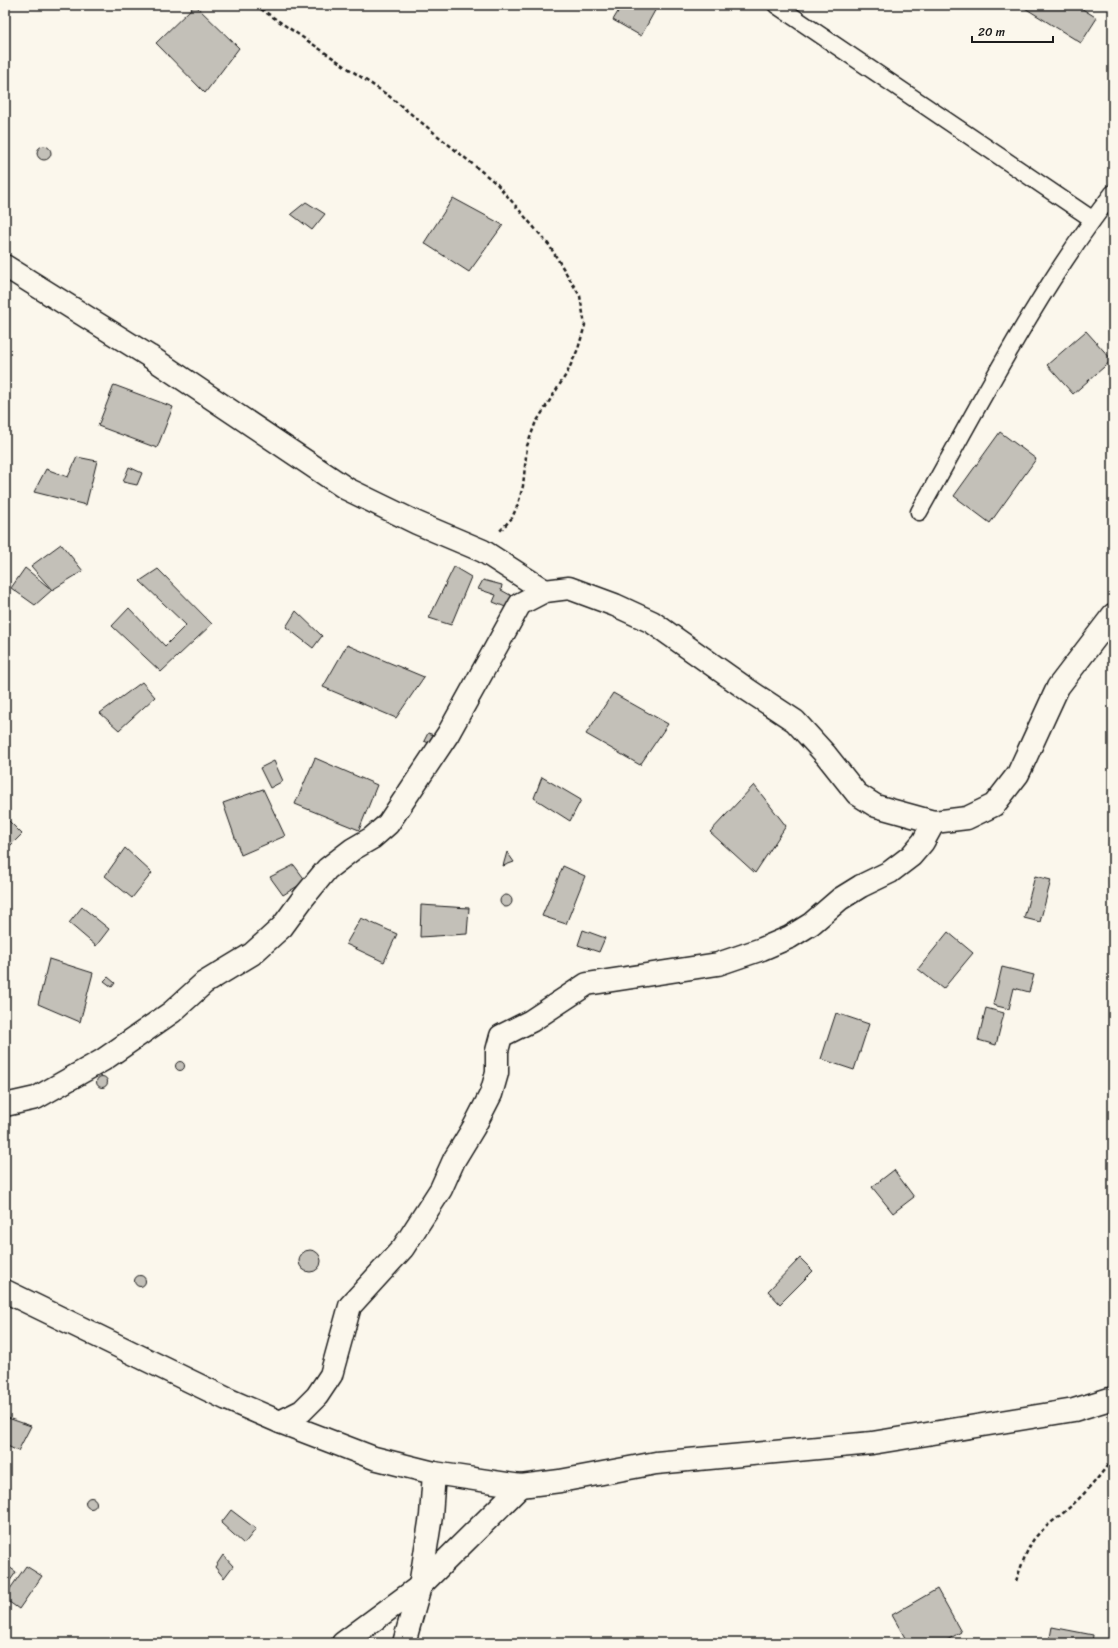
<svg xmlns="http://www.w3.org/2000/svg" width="1118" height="1648" font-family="Sriracha,sans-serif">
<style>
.building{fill:#c3c0b8;stroke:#1c1c1c}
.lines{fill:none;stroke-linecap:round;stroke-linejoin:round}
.service-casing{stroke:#1c1c1c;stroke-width:19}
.minor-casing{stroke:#1c1c1c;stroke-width:25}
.path{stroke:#1c1c1c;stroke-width:2.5;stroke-dasharray:4 3;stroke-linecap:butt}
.service{stroke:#fbf7ec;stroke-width:16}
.minor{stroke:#fbf7ec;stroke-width:22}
</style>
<rect width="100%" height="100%" fill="#fbf7ec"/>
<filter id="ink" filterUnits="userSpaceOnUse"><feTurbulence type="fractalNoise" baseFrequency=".025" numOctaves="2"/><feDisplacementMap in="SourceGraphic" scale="8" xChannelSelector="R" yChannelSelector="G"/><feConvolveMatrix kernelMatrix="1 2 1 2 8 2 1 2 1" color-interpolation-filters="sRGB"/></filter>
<g filter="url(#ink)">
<g class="building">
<path d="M 195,5 L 239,48 L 205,93 L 156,43 Z"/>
<path d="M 622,5 L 658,5 L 641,36 L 613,20 Z"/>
<path d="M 788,5 L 801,5 L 798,10 Z"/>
<path d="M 1020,5 L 1076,5 L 1097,18 L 1081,43 Z"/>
<circle cx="44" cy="153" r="7"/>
<path d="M 453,198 L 503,225 L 469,272 L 424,243 Z"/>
<path d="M 306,202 L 325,214 L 312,230 L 291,214 Z"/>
<path d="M 1086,331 L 1112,360 L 1073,394 L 1047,365 Z"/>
<path d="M 114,385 L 173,407 L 157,448 L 98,426 Z"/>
<path d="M 1000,432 L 1036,459 L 990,523 L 954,496 Z"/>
<path d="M 77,457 L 97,461 L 86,505 L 34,492 L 46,469 L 68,477 Z"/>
<path d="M 129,467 L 142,473 L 137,485 L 123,482 Z"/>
<path d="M 61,544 L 83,571 L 52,590 L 31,566 Z"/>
<path d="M 454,567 L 471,577 L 451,625 L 429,618 Z"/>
<path d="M 25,568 L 52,590 L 35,605 L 11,588 Z"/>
<path d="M 158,569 L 212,624 L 161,672 L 112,626 L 129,608 L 165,646 L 186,625 L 140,581 Z"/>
<path d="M 483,580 L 502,585 L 501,590 L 512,596 L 508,608 L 493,602 L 496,595 L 478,589 Z"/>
<path d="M 296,611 L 322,636 L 313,648 L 286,627 Z"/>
<path d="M 347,645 L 424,677 L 396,718 L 323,687 Z"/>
<path d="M 142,682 L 155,697 L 119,730 L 100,713 Z"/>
<path d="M 613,693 L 668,724 L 640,765 L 586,734 Z"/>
<path d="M 428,733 L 440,737 L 436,746 L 424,741 Z"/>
<path d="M 315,758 L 377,785 L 359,830 L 295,804 Z"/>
<path d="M 274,761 L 283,781 L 270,788 L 260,768 Z"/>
<path d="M 542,777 L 581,800 L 570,821 L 534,798 Z"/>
<path d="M 754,785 L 786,826 L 755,873 L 710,832 Z"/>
<path d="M 263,789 L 285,836 L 241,855 L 223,803 Z"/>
<path d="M 5,817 L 22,834 L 5,851 Z"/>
<path d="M 125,848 L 152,873 L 132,898 L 105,876 Z"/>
<path d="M 507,852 L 514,862 L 503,866 Z"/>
<path d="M 294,865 L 306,881 L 283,895 L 270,877 Z"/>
<path d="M 563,866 L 585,876 L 566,924 L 542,916 Z"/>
<path d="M 1035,876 L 1051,880 L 1040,922 L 1024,918 Z"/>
<circle cx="506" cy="901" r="6"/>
<path d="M 421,905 L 469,908 L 467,934 L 420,937 Z"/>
<path d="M 82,907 L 109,929 L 96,946 L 69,923 Z"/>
<path d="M 361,918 L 397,934 L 384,962 L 346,944 Z"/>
<path d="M 583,930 L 605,938 L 599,952 L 578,945 Z"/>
<path d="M 948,932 L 973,953 L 943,989 L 918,969 Z"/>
<path d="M 49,959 L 93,973 L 80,1022 L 38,1004 Z"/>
<path d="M 1002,967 L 1034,975 L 1029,992 L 1014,988 L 1009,1009 L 993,1005 Z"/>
<path d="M 108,977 L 115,983 L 112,987 L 104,981 Z"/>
<path d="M 986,1008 L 1004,1013 L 996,1045 L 978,1040 Z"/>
<path d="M 836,1013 L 869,1024 L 854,1070 L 821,1059 Z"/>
<circle cx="180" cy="1066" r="4.5"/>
<circle cx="102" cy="1082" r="5.5"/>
<path d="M 894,1170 L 914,1197 L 893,1213 L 872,1187 Z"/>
<circle cx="310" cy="1261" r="11"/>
<path d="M 800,1258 L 813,1271 L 780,1304 L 768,1291 Z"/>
<circle cx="140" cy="1281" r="5.5"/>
<path d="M 5,1417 L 31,1426 L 18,1451 L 5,1445 Z"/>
<circle cx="91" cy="1503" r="5.5"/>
<path d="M 231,1510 L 256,1529 L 244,1544 L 221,1523 Z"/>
<path d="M 223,1555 L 233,1566 L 224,1578 L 215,1567 Z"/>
<path d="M 5,1564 L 16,1572 L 5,1588 Z"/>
<path d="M 26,1566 L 42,1576 L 19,1609 L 5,1599 L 5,1596 Z"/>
<path d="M 937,1589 L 961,1632 L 942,1643 L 908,1643 L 892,1615 Z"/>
<path d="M 1052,1627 L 1093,1635 L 1092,1643 L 1049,1643 Z"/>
</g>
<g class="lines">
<defs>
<g id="service">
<path d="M 776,5 L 1092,219"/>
<path d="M 919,512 C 980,404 1037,291 1113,193"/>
</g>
<g id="minor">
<path d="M 5,266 L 149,356 L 347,489 L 417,523 L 483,551 L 545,591"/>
<path d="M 5,1105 L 36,1098 L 103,1060 L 172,1012 L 204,983 L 252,954 L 282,927 L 304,897 L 327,869 L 353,849 L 372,838 L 388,824 L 448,734 L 520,604 L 545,591 L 569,588 L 615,605 L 652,622 L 748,690 L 795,721 L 826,755 L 857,794 L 876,806 L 934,822 L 967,818 L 994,805 L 1018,774 L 1058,687 L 1113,615"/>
<path d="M 5,1291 L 227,1399 L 280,1422 L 374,1458 L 434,1473 L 521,1486 L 560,1481 L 656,1463 L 872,1443 L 1074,1410 L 1113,1398"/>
<path d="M 280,1422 L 302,1411 L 317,1396 L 331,1375 L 350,1306 L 403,1248 L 441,1189 L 454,1160 L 474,1127 L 491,1094 L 497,1073 L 497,1051 L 501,1036 L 531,1021 L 587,984 L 718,964 L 762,949 L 790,937 L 811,924 L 840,899 L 861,886 L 890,872 L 911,856 L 923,842 L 934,822"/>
<path d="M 343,1643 L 420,1586 L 521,1486"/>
<path d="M 404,1643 L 420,1586 L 431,1516 L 434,1473"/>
</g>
</defs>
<use href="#service" class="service-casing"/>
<use href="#minor" class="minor-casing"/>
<g class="path">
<path d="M 255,5 L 389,96 L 497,184 L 549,245 L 580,296 L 585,325 L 578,349 L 567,373 L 535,424 L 527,446 L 523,486 L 518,504 L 512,518 L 499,532"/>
<path d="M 1016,1581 C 1021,1567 1026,1551 1034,1539 C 1042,1529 1052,1522 1062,1514 C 1082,1497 1099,1479 1113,1457"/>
</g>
<use href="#service" class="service"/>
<use href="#minor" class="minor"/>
</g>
</g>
<rect width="1118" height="1648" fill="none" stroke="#fbf7ec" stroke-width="20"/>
<rect x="10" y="10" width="1098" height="1628" fill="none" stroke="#1c1c1c" stroke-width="1.5" filter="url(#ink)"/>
<path d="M972 36v6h81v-6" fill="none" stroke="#1c1c1c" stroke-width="2"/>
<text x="978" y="36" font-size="12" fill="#1c1c1c" stroke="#fbf7ec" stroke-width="3" paint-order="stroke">20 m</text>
</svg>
